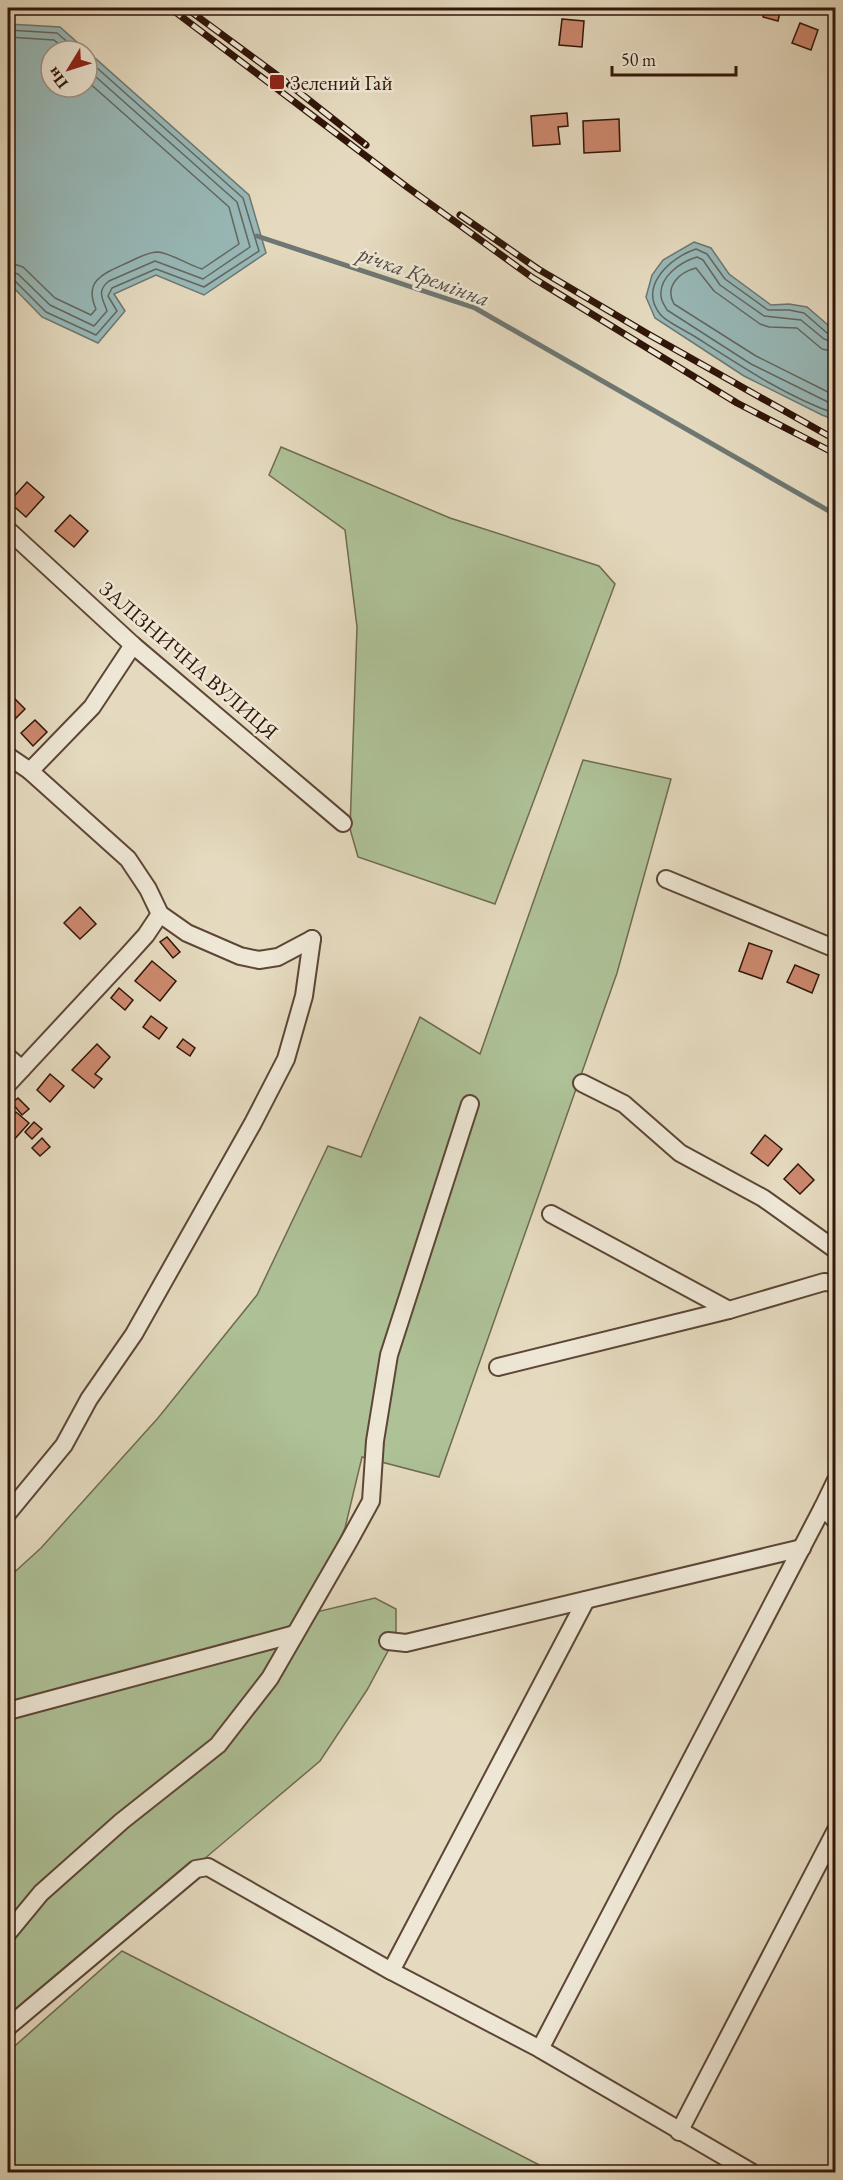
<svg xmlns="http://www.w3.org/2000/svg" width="843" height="2180" font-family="'EB Garamond',serif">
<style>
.green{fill:#aec197;stroke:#6f6b50;stroke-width:1.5}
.water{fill:#98b9b8;stroke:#6e7772;stroke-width:1.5}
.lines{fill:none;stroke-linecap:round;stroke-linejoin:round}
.shore{stroke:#646760;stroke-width:1.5}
.stream{stroke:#6e7772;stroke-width:5}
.building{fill:#cc886e;stroke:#301508;stroke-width:1.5}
.street-casing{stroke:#5d4636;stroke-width:20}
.street{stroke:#eee7d5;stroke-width:16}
.rail-casing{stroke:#301508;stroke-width:7}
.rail{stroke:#eee7d5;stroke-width:4.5;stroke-dasharray:14;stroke-linecap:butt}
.poi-dot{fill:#8f2418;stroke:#eee7d5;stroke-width:2}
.labels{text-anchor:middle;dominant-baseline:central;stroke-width:5;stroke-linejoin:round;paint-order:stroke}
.poi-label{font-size:21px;fill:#301508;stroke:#eee7d5;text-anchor:start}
.street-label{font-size:21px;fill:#301508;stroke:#eee7d5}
.water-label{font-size:22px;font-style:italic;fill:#544e46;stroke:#eee7d5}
</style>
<rect width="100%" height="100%" fill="#e5dabf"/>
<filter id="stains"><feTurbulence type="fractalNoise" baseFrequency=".00333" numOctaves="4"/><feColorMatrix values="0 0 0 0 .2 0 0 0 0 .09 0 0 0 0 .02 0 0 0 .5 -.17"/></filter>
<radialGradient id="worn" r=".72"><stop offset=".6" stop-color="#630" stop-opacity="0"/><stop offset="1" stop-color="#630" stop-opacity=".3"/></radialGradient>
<g class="green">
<path d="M 281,447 L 450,518 L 599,566 L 615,584 L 495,904 L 358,857 L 350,829 L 357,627 L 345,530 L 269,475 Z"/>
<path d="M 583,760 L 671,779 L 617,973 L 439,1477 L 362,1457 L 345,1528 L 304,1615 L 375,1598 L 396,1609 L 396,1636 L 367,1690 L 320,1761 L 74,1969 L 8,2031 L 8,1578 L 41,1548 L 158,1418 L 257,1295 L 328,1146 L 361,1157 L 420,1017 L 480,1054 Z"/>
<path d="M 122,1951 L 553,2172 L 8,2172 L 8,2052 Z"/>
</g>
<g class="water">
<path d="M 8,24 L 60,27 L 87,51 L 51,51 L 51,87 L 87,87 L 87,51 L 249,195 L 266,253 L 204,295 L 156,275 L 114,294 L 125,311 L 98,343 L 42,317 L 8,282 Z"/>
<path d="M 694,242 L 711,248 L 729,274 L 771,305 L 789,304 L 807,307 L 835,331 L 835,420 L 822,415 L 744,376 L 655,318 L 646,297 L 652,275 L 663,260 Z"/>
</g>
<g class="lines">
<g class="shore">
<path d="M 8,30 L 57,33 L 78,51"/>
<path d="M 8,37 L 54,40 L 67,51"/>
<path d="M 8,262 L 23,267 L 55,298 L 91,315 L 96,309 C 82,278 108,272 131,261 C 140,257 148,252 158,252 C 173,254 188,265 202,269 L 239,244 L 229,207 L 87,81"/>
<path d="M 8,271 L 18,274 L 50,305 L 94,326 L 107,311 C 103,299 96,291 109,281 L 155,261 L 203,279 L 250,247 L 237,202 L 87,69"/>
<path d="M 8,279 L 14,280 L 46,312 L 96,335 L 117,311 L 108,296 L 112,288 L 156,269 L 204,287 L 259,251 L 243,198 L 87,59"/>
<path d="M 836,336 L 827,333 L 804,313 L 789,310 L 768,310 L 725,279 L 707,254 L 696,249 C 671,257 638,286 660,314 C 665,321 686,331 694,336 C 739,365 785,396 836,414"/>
<path d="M 836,343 L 824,339 L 801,320 L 764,316 L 720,285 L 703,260 L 697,257 C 680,262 659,277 661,296 C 661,301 665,306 667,310 L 751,364 L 836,406"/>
<path d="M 836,352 L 822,349 L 797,328 L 769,327 L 760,324 L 714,291 L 696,268 C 680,272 664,286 674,304 L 756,356 L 836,396"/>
</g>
<path class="stream" d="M 257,236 L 475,308 L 836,515"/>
</g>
<g class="building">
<path d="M 765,8 L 781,8 L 778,21 L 763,17 Z"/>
<path d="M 562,19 L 584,21 L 582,47 L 559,45 Z"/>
<path d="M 800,23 L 818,30 L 811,50 L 792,43 Z"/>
<path d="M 567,113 L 568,126 L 558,127 L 560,144 L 533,146 L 531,116 Z"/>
<path d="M 619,119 L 620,151 L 584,153 L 583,121 Z"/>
<path d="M 27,482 L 44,497 L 26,517 L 9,502 Z"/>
<path d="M 70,515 L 88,531 L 74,547 L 55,531 Z"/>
<path d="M 8,692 L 25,709 L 9,725 L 8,723 Z"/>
<path d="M 35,720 L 47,732 L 33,746 L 21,733 Z"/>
<path d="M 80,907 L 96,924 L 80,939 L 64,923 Z"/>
<path d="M 167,937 L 180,952 L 173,958 L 160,942 Z"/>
<path d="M 749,943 L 772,951 L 762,979 L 739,971 Z"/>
<path d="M 152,961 L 176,981 L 160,1001 L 135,981 Z"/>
<path d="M 795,965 L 819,975 L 812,993 L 787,982 Z"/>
<path d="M 119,988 L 133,1000 L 125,1010 L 111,998 Z"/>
<path d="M 151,1016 L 167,1028 L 159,1039 L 143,1027 Z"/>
<path d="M 183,1039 L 195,1048 L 190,1056 L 177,1047 Z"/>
<path d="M 97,1044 L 110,1057 L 95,1074 L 102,1079 L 94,1088 L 72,1070 Z"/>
<path d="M 50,1074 L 64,1086 L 50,1102 L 37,1090 Z"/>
<path d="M 18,1098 L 29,1109 L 22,1115 L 12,1103 Z"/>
<path d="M 16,1112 L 29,1123 L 12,1142 L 8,1138 L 8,1122 Z"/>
<path d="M 34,1122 L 42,1129 L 32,1139 L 25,1132 Z"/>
<path d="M 765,1135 L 782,1149 L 768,1166 L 751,1153 Z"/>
<path d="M 42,1138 L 50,1147 L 40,1156 L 32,1148 Z"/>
<path d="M 798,1164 L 814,1180 L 800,1194 L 784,1179 Z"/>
</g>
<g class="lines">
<defs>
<g id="street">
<path d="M 8,530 L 133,645 L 343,823"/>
<path d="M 8,756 L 30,771 L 128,859 L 148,889 L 160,914 L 187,933 L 240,956 L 259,960 L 278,957 L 312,939"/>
<path d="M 30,771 L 92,707 L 133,645"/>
<path d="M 666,879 L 836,949"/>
<path d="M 8,1057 L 22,1069"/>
<path d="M 582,1083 L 624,1104 L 680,1153 L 763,1198 L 836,1250"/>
<path d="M 8,1084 L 127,956 L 146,935 L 160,914"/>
<path d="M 551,1214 L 729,1310"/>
<path d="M 498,1367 L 729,1310 L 824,1282 L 836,1283"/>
<path d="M 823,1507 L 836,1521"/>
<path d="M 8,1513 L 64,1445 L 89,1399 L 134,1334 L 253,1123 L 286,1059 L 304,996 L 312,939"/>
<path d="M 388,1641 L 406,1643 L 802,1548"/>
<path d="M 8,1711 L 295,1634"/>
<path d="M 8,1933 L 41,1893 L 122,1821 L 218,1745 L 270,1678 L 349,1541 L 371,1501 L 375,1441 L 389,1355 L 470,1104"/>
<path d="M 391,1971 L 586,1600"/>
<path d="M 8,2027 L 196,1869 L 208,1867 L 391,1971 L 540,2049 L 751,2172"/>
<path d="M 540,2049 L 823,1507 L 836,1480"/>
<path d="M 679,2132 L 836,1830"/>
</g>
</defs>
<use href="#street" class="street-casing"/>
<use href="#street" class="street"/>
<defs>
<g id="rail">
<path d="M 170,8 L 407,187 L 533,278 L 737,403 L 836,454"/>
<path d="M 186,8 L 281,78 L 366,145"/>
<path d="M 460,215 L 538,269 L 648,334 L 836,440"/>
</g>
</defs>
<use href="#rail" class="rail-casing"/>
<use href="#rail" class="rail"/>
</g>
<rect class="poi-dot" x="269" y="74" width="16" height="16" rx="3"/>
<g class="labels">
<g class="poi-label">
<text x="290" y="82">Зелений Гай</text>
</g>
<g class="street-label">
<text transform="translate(189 660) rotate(41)">ЗАЛІЗНИЧНА ВУЛИЦЯ</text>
</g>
<g class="water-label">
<text transform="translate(424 276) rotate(20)">річка Кремінна</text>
</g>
</g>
<rect width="843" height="2180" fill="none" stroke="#e5dabf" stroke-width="30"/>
<rect x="9" y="9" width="825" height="2162" fill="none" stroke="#301508" stroke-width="3"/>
<rect x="15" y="15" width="813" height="2150" fill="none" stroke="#301508" stroke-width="1.5"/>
<g transform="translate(69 69) rotate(232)"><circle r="28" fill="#eee7d5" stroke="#a29383" stroke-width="1.5"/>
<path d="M0-4.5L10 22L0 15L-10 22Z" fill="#8f2418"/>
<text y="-9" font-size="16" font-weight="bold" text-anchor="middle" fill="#301508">Пн</text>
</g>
<path d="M612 66v9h124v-9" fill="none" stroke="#301508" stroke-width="3"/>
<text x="621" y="66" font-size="18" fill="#301508" stroke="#eee7d5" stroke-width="4.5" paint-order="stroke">50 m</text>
<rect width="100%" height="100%" filter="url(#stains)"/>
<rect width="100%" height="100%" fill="url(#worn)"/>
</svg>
